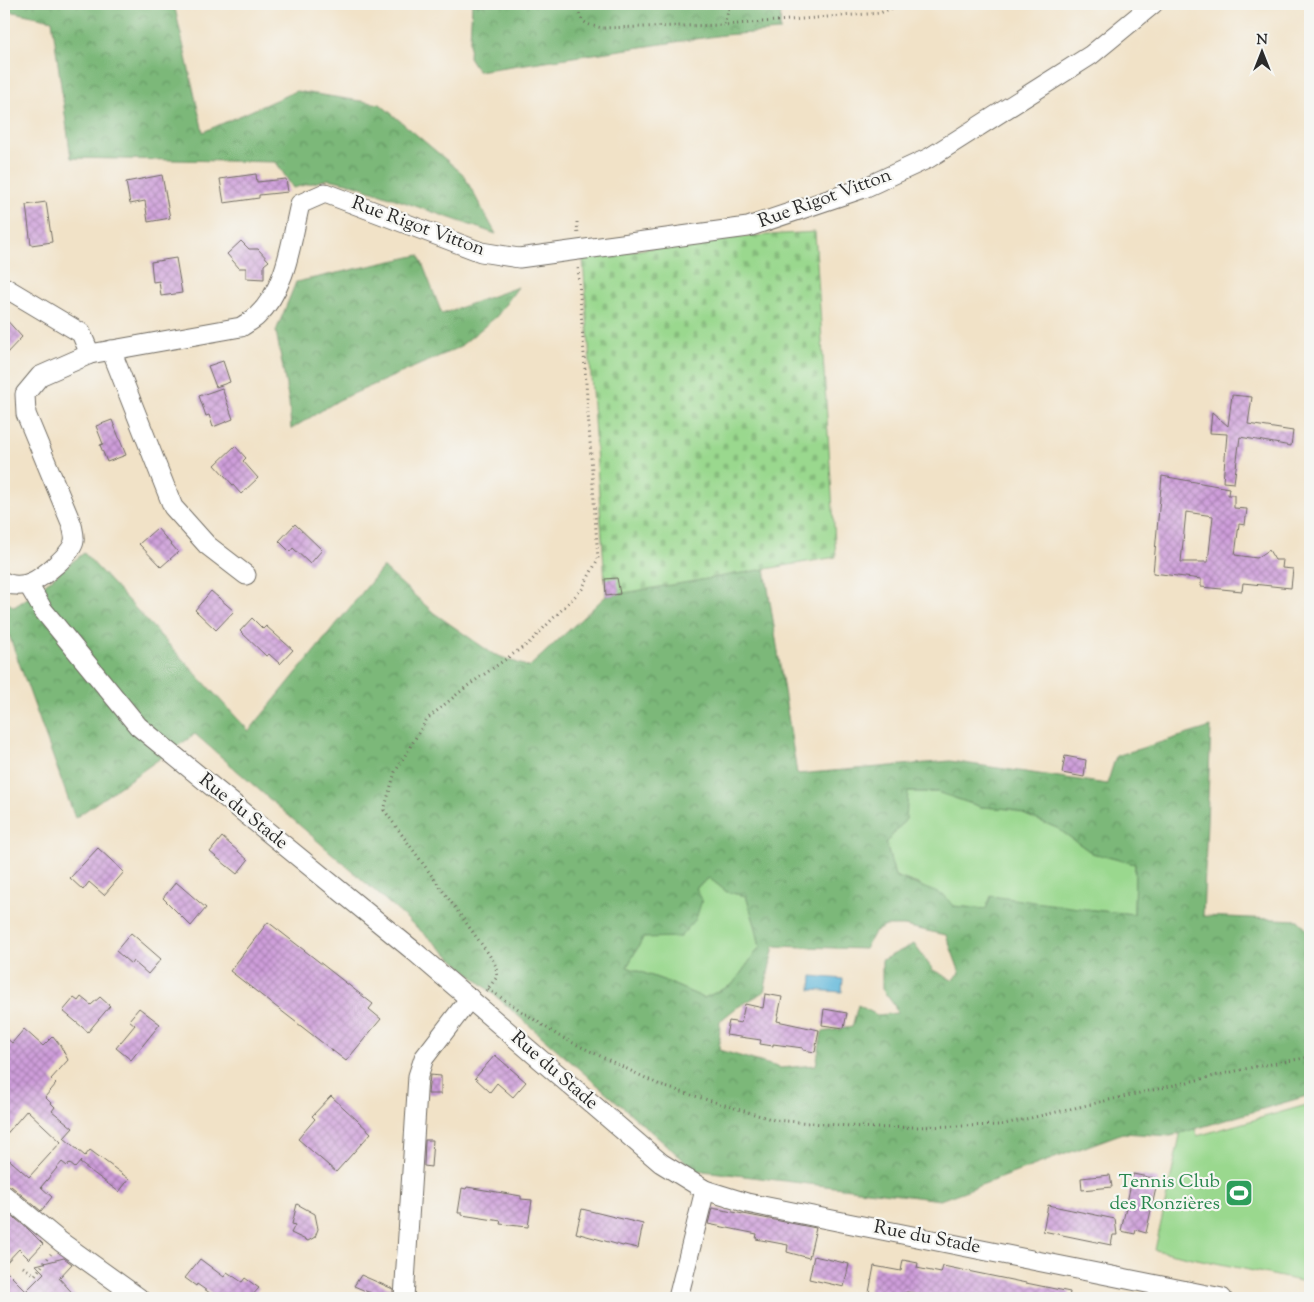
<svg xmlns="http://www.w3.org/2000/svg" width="1314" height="1302" font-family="'Sorts Mill Goudy',serif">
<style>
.grass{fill:#9ad88e;stroke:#62825c}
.forest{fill:url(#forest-crowns);stroke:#537252;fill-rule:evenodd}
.cemetery{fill:url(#cemetery-stones);stroke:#62825c}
.water{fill:#5bb5d9;stroke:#437082}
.building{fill:url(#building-cross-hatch);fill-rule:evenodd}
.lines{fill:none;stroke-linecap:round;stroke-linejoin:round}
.minor-casing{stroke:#706b62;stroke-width:21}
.path{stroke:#706b62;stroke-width:3;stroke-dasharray:1 4;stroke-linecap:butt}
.minor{stroke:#fff;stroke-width:19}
.labels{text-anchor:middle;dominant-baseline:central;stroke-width:4.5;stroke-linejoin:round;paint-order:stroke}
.street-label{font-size:19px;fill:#2b2b2b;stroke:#f6f6f2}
.leisure-label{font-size:19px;fill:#27864d;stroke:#f6f6f2;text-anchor:end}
</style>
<defs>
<pattern id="forest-crowns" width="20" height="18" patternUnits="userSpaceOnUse" patternTransform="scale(1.25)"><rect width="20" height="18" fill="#7bb879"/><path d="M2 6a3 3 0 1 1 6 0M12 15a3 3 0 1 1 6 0" fill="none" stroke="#659663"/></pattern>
<pattern id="cemetery-stones" width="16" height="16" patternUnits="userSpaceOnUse" patternTransform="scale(1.25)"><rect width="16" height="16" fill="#9ad88e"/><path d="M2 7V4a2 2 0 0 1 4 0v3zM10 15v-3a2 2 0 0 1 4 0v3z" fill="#85ba7b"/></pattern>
<pattern id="building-cross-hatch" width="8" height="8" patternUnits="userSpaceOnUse" patternTransform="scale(1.25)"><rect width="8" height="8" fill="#ce9dda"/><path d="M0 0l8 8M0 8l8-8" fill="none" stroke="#a780b1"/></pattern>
</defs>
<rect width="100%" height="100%" fill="#f6f6f2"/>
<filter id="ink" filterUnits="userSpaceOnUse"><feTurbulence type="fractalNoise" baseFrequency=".02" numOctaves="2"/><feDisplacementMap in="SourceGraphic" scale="10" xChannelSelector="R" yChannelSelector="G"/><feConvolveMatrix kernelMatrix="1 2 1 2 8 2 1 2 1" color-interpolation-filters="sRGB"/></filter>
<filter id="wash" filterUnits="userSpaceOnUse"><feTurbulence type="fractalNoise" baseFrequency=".0096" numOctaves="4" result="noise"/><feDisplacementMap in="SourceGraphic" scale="20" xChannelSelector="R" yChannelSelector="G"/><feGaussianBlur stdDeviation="1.12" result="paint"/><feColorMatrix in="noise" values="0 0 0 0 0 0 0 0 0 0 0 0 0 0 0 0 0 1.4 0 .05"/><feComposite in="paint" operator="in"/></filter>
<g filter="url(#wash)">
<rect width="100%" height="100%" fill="#f1e2c7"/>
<g class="grass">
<path d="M 907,792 L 937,792 L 981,807 L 1011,809 L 1057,828 L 1092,853 L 1135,864 L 1134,914 L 1093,910 L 986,909 L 952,906 L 918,884 L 895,876 L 886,843 L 906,819 Z"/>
<path d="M 709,878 L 727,892 L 746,896 L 756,928 L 760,947 L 732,985 L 704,998 L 663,980 L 627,967 L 643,938 L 696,888 Z"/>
<path d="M 1310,1104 L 1310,1283 L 1155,1250 L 1181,1131 L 1195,1129 L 1197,1136 Z"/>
</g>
<g class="forest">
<path d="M 4,4 L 174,4 L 203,132 L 296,91 L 380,104 L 463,174 L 496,234 L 355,185 L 329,179 L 293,188 L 276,162 L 71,158 L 52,20 L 4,10 Z"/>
<path d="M 472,4 L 781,4 L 780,31 L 723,35 L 478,71 L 469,57 Z"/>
<path d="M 419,255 L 442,314 L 518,287 L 497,316 L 458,348 L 339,400 L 291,429 L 289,402 L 276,331 L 296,282 Z"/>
<path d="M 84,553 L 249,731 L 383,567 L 434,613 L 493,654 L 529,667 L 606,596 L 765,569 L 797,774 L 950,761 L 1107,784 L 1116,756 L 1211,727 L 1203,916 L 1298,920 L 1310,933 L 1310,1095 L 1171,1136 L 1123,1133 L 940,1200 L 695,1170 L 195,734 L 75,818 L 4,621 L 4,600 L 14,607 C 39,592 60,570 84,553 ZM 908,792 L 937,792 L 981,807 L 1011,809 L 1057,828 L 1092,853 L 1135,864 L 1134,914 L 1093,910 L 991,896 L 986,909 L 953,906 L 945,896 L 895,876 L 886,843 L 906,819 ZM 709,878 L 727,892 L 746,896 L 756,928 L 760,947 L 732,985 L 704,998 L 663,980 L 627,967 L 643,938 L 680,937 L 696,919 L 702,900 L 696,888 ZM 886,926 L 904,926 L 946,935 L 960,973 L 952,980 L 933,970 L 914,944 L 882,960 L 882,989 L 894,1005 L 897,1013 L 877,1015 L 858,1005 L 852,1027 L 822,1032 L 816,1065 L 781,1068 L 719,1050 L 720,1021 L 736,1008 L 764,992 L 774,946 L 865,949 L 874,932 Z"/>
</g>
<path class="cemetery" d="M 815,232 L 836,557 L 606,596 L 583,258 L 721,238 Z"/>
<path class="water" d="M 812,976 L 843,979 L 842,992 L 811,990 Z"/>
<g id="blocks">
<g class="building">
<path d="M 256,174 L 257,182 L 286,179 L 288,192 L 259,195 L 259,198 L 224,203 L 220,179 Z"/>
<path d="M 162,175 L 170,218 L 148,222 L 145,201 L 130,204 L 126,182 Z"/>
<path d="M 46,202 L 52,242 L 31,245 L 26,205 Z"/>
<path d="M 241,241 L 249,249 L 258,249 L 269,261 L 264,265 L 264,279 L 246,278 L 246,268 L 239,268 L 227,254 Z"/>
<path d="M 176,258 L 182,293 L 161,296 L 159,281 L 153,282 L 151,262 Z"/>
<path d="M 4,317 L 22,337 L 4,356 Z"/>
<path d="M 223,361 L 230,382 L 216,387 L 208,366 Z"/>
<path d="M 222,388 L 233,419 L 213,427 L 209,415 L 206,416 L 199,396 Z"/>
<path d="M 1232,395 L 1252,397 L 1248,424 L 1293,431 L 1291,446 L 1240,437 L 1234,483 L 1223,482 L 1227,434 L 1210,433 L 1212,412 L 1228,426 Z"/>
<path d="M 112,420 L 126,455 L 107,462 L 100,445 L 103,444 L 96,426 Z"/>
<path d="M 235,446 L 246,458 L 243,461 L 258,478 L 241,494 L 215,465 Z"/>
<path d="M 1162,476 L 1229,488 L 1228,495 L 1234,495 L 1234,508 L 1247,509 L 1245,525 L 1239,524 L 1235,555 L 1257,558 L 1269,550 L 1275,560 L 1283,560 L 1282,568 L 1293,569 L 1291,588 L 1243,583 L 1242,591 L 1201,587 L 1201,579 L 1153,573 ZM 1186,512 L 1213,516 L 1208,562 L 1181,562 Z"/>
<path d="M 295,524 L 322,550 L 310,564 L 293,548 L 290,552 L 279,541 Z"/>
<path d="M 157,528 L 178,552 L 161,567 L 139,544 Z"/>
<path d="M 617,578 L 620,594 L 606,596 L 605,579 Z"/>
<path d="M 211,591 L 234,611 L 216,630 L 195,610 Z"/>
<path d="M 252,618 L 263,629 L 266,626 L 293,650 L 280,664 L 269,654 L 266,656 L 240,631 Z"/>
<path d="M 1065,756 L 1086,760 L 1084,777 L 1062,773 Z"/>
<path d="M 222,837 L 248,860 L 237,874 L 210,852 Z"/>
<path d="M 98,848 L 124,872 L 104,895 L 89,882 L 83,890 L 70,878 Z"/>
<path d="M 176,882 L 206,908 L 191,926 L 163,898 Z"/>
<path d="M 268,922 L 373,1004 L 369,1009 L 381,1019 L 346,1061 L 230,971 Z"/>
<path d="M 131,933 L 161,959 L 148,974 L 133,961 L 131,964 L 116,951 Z"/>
<path d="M 765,994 L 782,997 L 777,1021 L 819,1030 L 815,1052 L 803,1050 L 803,1048 L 773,1044 L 773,1046 L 760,1044 L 761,1040 L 726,1035 L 729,1021 L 741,1023 L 745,1004 L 763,1008 Z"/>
<path d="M 81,997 L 91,1005 L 100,997 L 110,1006 L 88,1032 L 63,1011 L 74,998 L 78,1001 Z"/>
<path d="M 139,1008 L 160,1024 L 131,1060 L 116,1048 L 135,1025 L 129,1020 Z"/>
<path d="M 824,1009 L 847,1013 L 844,1028 L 822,1025 Z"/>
<path d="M 24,1029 L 43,1046 L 53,1036 L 60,1045 L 68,1060 L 51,1079 L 56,1084 L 45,1097 L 55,1107 L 52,1111 L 73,1128 L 64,1138 L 85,1156 L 90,1150 L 129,1179 L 119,1192 L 80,1163 L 81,1161 L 75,1168 L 69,1163 L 67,1166 L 62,1162 L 41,1187 L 52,1197 L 41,1211 L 11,1186 L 4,1184 L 4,1155 L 29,1177 L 61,1142 L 27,1110 L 4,1137 L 4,1036 L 12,1043 Z"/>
<path d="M 495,1055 L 526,1082 L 513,1097 L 497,1083 L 490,1092 L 475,1078 Z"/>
<path d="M 430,1075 L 441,1076 L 441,1094 L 428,1094 Z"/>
<path d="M 331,1096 L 371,1133 L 336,1172 L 298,1139 L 315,1119 L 312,1116 Z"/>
<path d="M 425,1140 L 433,1140 L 431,1167 L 424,1166 Z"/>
<path d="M 1133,1174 L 1158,1179 L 1146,1233 L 1136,1230 L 1135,1234 L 1121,1231 Z"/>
<path d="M 1110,1175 L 1112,1187 L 1082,1190 L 1081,1178 Z"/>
<path d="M 467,1187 L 521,1196 L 521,1199 L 532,1200 L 528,1227 L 500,1224 L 501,1221 L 462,1215 L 462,1213 L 458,1213 L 462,1188 L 466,1189 Z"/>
<path d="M 297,1204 L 315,1214 L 318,1229 L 315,1237 L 308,1241 L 291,1233 L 295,1225 L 292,1224 Z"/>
<path d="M 1048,1205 L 1115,1219 L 1117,1235 L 1113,1235 L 1111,1245 L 1043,1231 Z"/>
<path d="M 712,1208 L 816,1228 L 809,1258 L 787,1252 L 788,1245 L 756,1239 L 757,1234 L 708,1224 Z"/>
<path d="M 4,1209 L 28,1229 L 43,1244 L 29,1259 L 19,1249 L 4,1265 Z"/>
<path d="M 582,1209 L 643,1224 L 638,1248 L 624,1245 L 623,1246 L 576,1233 Z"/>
<path d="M 814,1256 L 849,1264 L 844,1287 L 809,1279 Z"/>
<path d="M 64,1258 L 72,1264 L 59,1278 L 77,1298 L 4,1298 L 4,1269 L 26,1291 L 44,1273 L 36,1265 Z"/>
<path d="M 200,1259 L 224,1277 L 227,1272 L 242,1282 L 245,1278 L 259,1288 L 250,1298 L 217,1298 L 197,1284 L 196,1286 L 185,1278 Z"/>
<path d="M 903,1260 L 918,1263 L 917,1268 L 941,1273 L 943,1266 L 1070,1292 L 1069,1298 L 941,1298 L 907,1292 L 892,1297 L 881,1294 L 874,1298 L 868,1298 L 874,1266 L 901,1271 Z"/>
<path d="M 361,1275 L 393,1289 L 393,1298 L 382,1298 L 354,1286 Z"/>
</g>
</g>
</g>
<g filter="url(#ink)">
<use href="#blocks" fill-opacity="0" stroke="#706b62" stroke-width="1"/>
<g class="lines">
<defs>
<g id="minor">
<path d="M 4,287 L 81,333 L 90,354"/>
<path d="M 111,350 L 173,507 L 207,545 L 246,575"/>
<path d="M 4,582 C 10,586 23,586 30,583 C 42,578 72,554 74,541 C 75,537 73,530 72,525 L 26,414 L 25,394 L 40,376 L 90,354 L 241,327 C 247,323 253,320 257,316 C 287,288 291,241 300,204 L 325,193 L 481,252 L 519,258 L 748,227 L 864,188 L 929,158 L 1091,55 L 1153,4"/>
<path d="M 28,584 L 43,610 L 138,726 L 415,952 L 661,1163 L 705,1190 L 747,1203 L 1222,1298"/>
<path d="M 4,1195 L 61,1242 L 139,1298"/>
<path d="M 404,1298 L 418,1076 L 424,1058 L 470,998"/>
<path d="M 678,1298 L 705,1190"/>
</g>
</defs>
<use href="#minor" class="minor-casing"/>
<g class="path">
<path d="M 578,4 C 579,23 586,25 603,28 L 724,25"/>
<path d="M 730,4 L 724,25 L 880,13 L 902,4"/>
<path d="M 577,222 L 578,235"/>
<path d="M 488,989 L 559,1036 L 662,1086 L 774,1120 L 875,1128 L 1000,1125 L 1249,1068 L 1310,1057"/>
<path d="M 486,991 L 497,977 L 496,966 L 488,953 L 384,810 L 395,772 L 427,719 L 466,687 L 529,643 L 582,589 L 598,559 L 578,266"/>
<path d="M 23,1267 L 35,1275 L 51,1254"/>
</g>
<use href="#minor" class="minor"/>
</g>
</g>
<defs>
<symbol id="stadium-square" viewBox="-11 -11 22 22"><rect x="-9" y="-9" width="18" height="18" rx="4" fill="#2e9e5b" stroke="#f6f6f2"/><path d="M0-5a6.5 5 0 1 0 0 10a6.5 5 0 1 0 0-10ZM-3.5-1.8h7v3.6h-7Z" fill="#fff"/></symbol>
</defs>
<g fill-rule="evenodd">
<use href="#stadium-square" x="1223" y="1177" width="32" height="32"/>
</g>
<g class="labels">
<g class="street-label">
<text transform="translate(825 199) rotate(-20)">Rue Rigot Vitton</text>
<text transform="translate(418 227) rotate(20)">Rue Rigot Vitton</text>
<text transform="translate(243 812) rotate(39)">Rue du Stade</text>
<text transform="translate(554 1071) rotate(41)">Rue du Stade</text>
<text transform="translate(927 1238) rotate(11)">Rue du Stade</text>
</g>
<g class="leisure-label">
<text x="1220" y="1182">Tennis Club<tspan x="1220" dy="22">des Ronzières</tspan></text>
</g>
</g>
<rect width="1314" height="1302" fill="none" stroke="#f6f6f2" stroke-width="20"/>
<g transform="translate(1262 52)" stroke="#f6f6f2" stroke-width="4" paint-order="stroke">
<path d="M0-4L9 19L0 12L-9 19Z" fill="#2b2b2b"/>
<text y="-8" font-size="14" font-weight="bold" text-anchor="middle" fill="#2b2b2b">N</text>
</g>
</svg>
